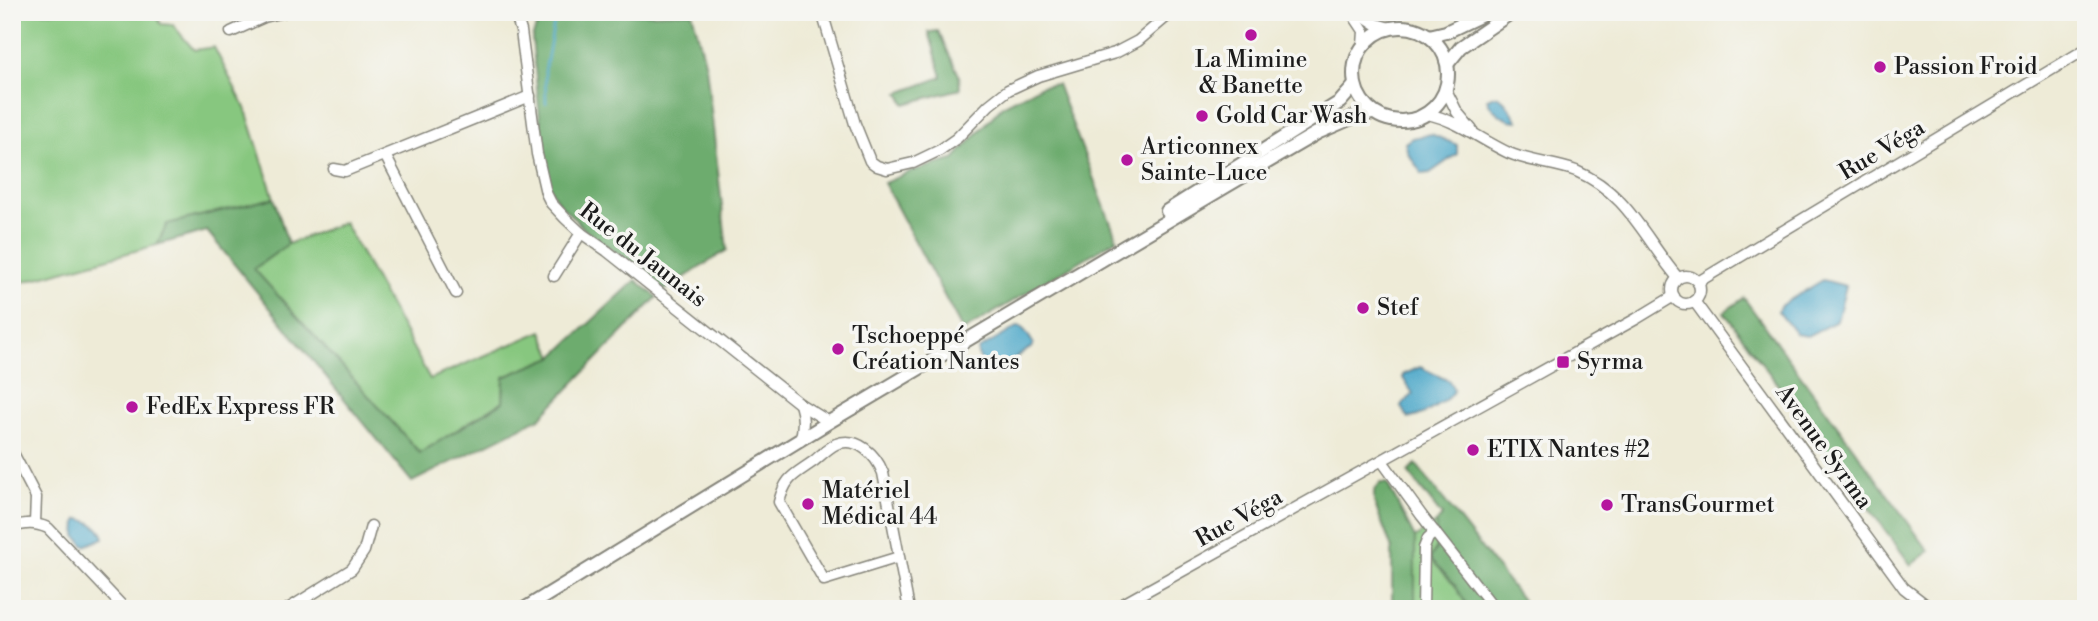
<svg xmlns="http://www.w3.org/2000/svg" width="2098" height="621" font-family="'Libre Bodoni',serif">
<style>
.green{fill:#87c77f;stroke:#52724e;stroke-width:2}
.forest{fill:#6dac6e;stroke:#446445;stroke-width:2}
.water{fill:#49a6c8;stroke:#326172;stroke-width:2}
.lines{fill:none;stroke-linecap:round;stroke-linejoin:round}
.stream{stroke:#49a6c8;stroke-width:2.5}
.minor-casing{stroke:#85847a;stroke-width:13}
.major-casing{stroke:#85847a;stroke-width:16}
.minor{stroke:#fff;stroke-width:10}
.major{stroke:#fff;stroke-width:12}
.poi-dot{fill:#b5179e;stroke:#f6f6f2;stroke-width:2.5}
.labels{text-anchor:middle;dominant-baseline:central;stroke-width:7;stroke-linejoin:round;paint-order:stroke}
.poi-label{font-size:23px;fill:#1c1c1c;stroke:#f6f6f2;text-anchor:start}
.street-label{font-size:23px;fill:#1c1c1c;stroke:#f6f6f2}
</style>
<rect width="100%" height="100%" fill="#f6f6f2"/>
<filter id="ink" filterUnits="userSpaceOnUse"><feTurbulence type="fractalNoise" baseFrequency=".0143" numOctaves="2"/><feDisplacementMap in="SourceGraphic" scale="14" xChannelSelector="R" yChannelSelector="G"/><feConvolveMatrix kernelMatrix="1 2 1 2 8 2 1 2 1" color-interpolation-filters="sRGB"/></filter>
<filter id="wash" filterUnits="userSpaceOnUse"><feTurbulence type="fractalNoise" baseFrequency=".00686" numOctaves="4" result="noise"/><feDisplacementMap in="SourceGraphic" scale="28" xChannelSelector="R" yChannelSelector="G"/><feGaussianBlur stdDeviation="1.57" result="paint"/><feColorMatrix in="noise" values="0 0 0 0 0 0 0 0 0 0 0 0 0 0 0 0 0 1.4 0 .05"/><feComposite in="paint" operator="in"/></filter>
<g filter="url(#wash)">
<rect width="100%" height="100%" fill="#eeebd7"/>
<g class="green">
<path d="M 12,12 L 155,12 L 161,24 L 173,25 L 194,50 L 214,47 L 246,110 L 274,198 L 167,224 L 157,245 L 12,285 Z"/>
<path d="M 344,222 L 430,379 L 542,331 L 553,357 L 504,377 L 503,401 L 420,453 L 253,269 L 288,244 Z"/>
<path d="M 1436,523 L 1436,549 L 1430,558 L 1455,585 L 1469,609 L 1415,609 L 1415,538 Z"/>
</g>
<g class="forest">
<path d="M 542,12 L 655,14 L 692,12 L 706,66 L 727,250 L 665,290 L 644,273 L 586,231 L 557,201 L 548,184 L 544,160 L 532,38 Z"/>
<path d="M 938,31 L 959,75 L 960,89 L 905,104 L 899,93 L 942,77 L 929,32 Z"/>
<path d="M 1057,84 L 1117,239 L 963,331 L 884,183 L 912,171 L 953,160 L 1002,106 L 1041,86 Z"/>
<path d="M 274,198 L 288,244 L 254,269 L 420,453 L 503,402 L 504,377 L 553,357 L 636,280 L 657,297 L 540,418 L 412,482 L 207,231 L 157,245 L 167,224 Z"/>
<path d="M 1744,298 L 1929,551 L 1911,565 L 1724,312 Z"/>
<path d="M 1416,464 L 1529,609 L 1469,609 L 1455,585 L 1430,558 L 1436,549 L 1436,523 L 1442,516 L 1408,472 Z"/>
<path d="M 1380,483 L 1387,483 L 1415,538 L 1415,609 L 1392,609 L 1392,549 L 1374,502 L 1374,491 Z"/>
</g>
<g class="water">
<path d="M 1494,96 C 1506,97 1511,112 1518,121 C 1506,122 1491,110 1487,99 Z"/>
<path d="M 1431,134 L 1457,145 L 1457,154 L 1430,173 L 1422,174 L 1408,153 L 1405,143 L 1412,138 Z"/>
<path d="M 1823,280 L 1846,286 L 1837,321 L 1807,336 L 1796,334 L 1778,311 L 1780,306 Z"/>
<path d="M 1019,326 C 1025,328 1029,337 1033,343 L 1032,347 L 999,368 L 988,373 L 978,355 L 978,350 Z"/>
<path d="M 1420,367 L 1449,381 L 1454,390 C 1448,401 1421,418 1408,418 L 1401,406 L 1413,394 L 1403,378 L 1403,375 Z"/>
<path d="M 79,519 C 89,520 102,528 104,538 L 85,546 L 76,536 L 77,521 Z"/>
</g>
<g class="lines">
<path class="stream" d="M 546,103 L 545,71 L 556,12"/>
</g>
</g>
<g filter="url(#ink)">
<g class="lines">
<defs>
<g id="minor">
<path d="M 515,12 L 521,31 L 537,154 L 546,193 L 551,203 L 565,218 L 581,233 L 607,251 L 800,404 L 829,422"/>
<path d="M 822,12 L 855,124 L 870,161 L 877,166 L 887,169 L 913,163 L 940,150 L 957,138 L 989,105 L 1008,90 L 1038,76 L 1115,53 L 1138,41 L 1172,12"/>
<path d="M 1358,12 L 1376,24 L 1390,28"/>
<path d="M 1352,13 L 1364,31 L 1363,45"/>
<path d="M 231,32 L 264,17 L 284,12"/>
<path d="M 1446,90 L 1457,112 L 1472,130"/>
<path d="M 1427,114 C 1457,120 1481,140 1509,153 C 1530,162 1554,163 1576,171 C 1628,193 1644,238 1678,278"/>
<path d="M 385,155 L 456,293"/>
<path d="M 334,169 L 345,171 L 530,96"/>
<path d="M 554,276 L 581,233"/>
<circle cx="1686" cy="290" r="14"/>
<path d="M 1698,282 L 2086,49"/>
<path d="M 1694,301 L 1904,588 L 1931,609"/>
<path d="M 800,441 C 804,428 804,416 800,404"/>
<path d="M 12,451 L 36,497 L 35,523"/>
<path d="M 1382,461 L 1422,516 L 1495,609"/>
<path d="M 12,527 C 26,523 34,522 48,528 L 125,609"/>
<path d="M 899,557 L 824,580 L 779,502 C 786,476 793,476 814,461 C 820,456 828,448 836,444 C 858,436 876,455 883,473 L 909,609"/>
<path d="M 288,609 L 352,569 L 364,551 L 371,526"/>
<path d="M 1114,609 L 1636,319 L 1674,296"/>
<path d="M 1423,609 L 1424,548 L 1428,538 L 1435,532"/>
</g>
<g id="major">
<circle cx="1401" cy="74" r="47"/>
<path d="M 1429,36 L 1446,32 L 1488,12"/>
<path d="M 1448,63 L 1461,47 L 1512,12"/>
<path d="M 1167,211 L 1340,102 L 1355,85"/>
<path d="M 524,609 L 829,422 L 1228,185 L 1317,133 L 1354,117 L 1373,113"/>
</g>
</defs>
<use href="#minor" class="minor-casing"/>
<use href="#major" class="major-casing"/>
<use href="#minor" class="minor"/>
<use href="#major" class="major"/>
</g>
</g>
<g class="poi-dot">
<circle cx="1251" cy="35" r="7"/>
<circle cx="1880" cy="67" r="7"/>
<circle cx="1202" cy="116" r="7"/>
<circle cx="1127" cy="160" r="7"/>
<circle cx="1363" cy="308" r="7"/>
<circle cx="838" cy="349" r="7"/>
<rect x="1556" y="355" width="14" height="14" rx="3.5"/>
<circle cx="132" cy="407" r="7"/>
<circle cx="1473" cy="450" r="7"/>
<circle cx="808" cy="504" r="7"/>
<circle cx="1607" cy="505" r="7"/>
</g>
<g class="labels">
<g class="poi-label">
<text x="1251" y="60" text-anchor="middle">La Mimine<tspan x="1251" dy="26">&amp; Banette</tspan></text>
<text x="1894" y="67">Passion Froid</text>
<text x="1216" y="116">Gold Car Wash</text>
<text x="1141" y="147">Articonnex<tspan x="1141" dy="26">Sainte-Luce</tspan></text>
<text x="1377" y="308">Stef</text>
<text x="852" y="336">Tschoeppé<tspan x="852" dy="26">Création Nantes</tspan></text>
<text x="1577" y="362">Syrma</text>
<text x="146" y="407">FedEx Express FR</text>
<text x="1487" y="450">ETIX Nantes #2</text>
<text x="822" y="491">Matériel<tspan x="822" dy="26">Médical 44</tspan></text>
<text x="1621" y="505">TransGourmet</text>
</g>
<g class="street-label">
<text transform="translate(1882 150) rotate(-31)">Rue Véga</text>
<text transform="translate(643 255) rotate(38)">Rue du Jaunais</text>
<text transform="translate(1824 447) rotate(54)">Avenue Syrma</text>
<text transform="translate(1239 518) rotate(-29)">Rue Véga</text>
</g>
</g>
<rect width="2098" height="621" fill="none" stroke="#f6f6f2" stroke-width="42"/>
</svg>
